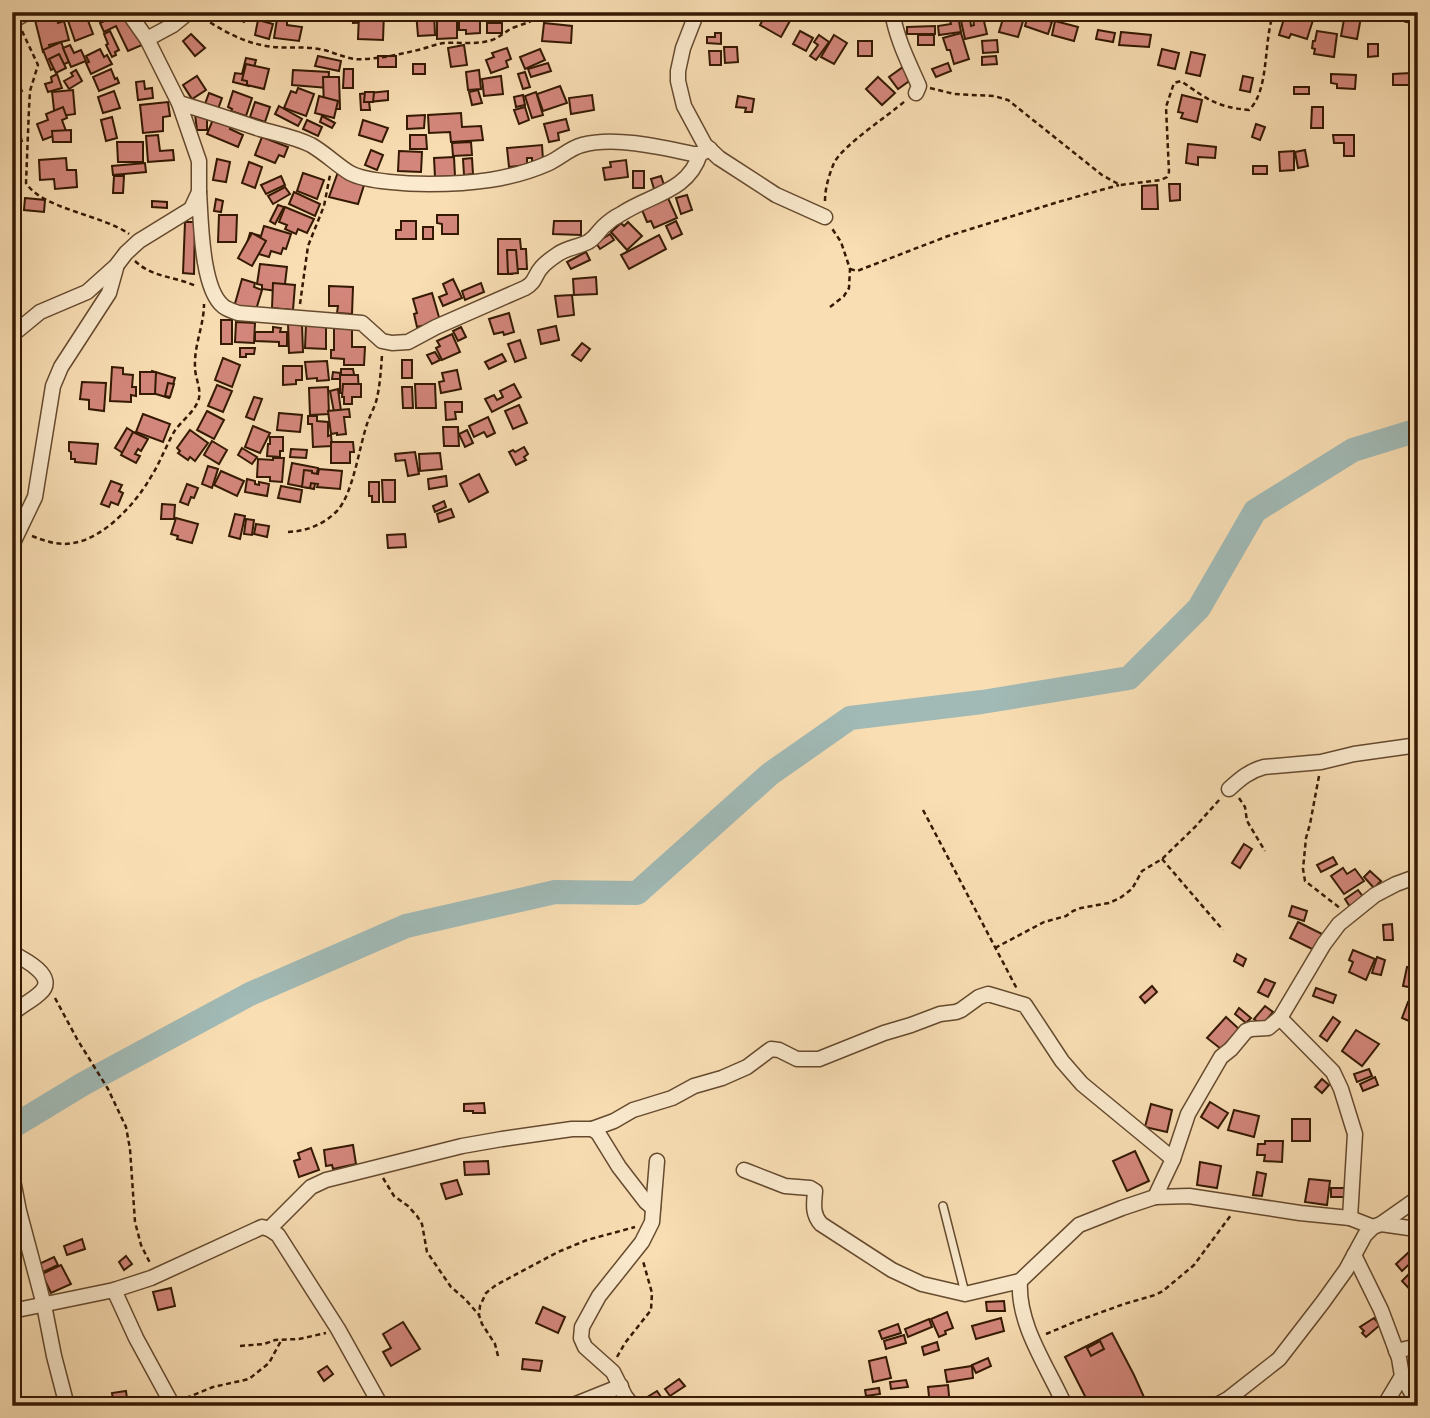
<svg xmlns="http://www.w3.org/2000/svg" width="1430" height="1418" font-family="'Libre Bodoni',serif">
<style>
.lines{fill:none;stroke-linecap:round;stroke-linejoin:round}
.river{stroke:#a1bab6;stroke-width:24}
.building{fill:#d4877c;stroke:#341902;stroke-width:2}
.lane-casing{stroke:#654a2e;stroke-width:10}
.street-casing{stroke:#654a2e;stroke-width:17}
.path{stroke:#341902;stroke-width:2.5;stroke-dasharray:5 3.5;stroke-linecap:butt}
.lane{stroke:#fbeace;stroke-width:7}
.street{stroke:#fbeace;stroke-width:14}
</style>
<rect width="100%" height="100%" fill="#f9deb4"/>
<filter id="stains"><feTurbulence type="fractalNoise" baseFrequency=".00286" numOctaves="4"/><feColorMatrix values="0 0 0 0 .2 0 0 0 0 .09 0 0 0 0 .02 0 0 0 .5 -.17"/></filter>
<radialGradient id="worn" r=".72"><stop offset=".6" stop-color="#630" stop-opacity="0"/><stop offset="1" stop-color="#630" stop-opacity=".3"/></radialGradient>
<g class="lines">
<path class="river" d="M 12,1127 L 83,1084 L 250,994 L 406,926 L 555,892 L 637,893 L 770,774 L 850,718 L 982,702 L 1129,678 L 1199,608 L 1255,511 L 1353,450 L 1418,430"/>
</g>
<g class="building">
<path d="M 50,12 L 55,12 L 58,23 L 64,21 L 69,40 L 49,45 L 51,50 L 43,52 L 34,16 Z"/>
<path d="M 65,12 L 92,12 L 86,15 L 93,34 L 75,41 Z"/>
<path d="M 123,12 L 126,12 L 142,45 L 128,51 L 116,26 L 104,32 L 100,23 Z"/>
<path d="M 235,12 L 256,12 L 252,21 L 246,18 L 244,22 L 233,17 Z"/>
<path d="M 258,12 L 285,12 L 283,17 L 276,14 L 274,21 L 265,18 L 266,15 Z"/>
<path d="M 352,12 L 373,12 L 373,22 L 353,23 Z"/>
<path d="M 355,12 L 384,12 L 383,40 L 358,39 L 359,14 L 355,14 Z"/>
<path d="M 416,12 L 434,12 L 435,35 L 418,36 Z"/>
<path d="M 459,12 L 480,12 L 480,33 L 466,34 L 466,30 L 459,30 Z"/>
<path d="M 506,12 L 525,12 L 525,19 L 507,19 Z"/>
<path d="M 767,12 L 779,12 L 791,19 L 781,37 L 760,25 Z"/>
<path d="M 1005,12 L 1016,12 L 1025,15 L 1018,37 L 999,32 Z"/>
<path d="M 1286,12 L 1313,20 L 1307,39 L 1291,34 L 1289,38 L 1279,35 Z"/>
<path d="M 1028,14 L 1052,22 L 1048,34 L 1025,26 Z"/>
<path d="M 1345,14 L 1361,17 L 1357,39 L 1341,36 Z"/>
<path d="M 958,16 L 961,32 L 939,35 L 938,26 L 951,24 L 949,17 Z"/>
<path d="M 983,17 L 987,34 L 965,39 L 961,21 L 970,19 L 971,26 L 974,25 L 973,19 Z"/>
<path d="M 277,19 L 287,21 L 287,25 L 302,27 L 299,41 L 274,38 Z"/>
<path d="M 437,19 L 457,19 L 457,38 L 437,39 Z"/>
<path d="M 258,20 L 273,24 L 269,39 L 255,35 Z"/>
<path d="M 1055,21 L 1078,27 L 1074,41 L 1052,35 Z"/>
<rect x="487" y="23" width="15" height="10"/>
<path d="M 544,23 L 572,26 L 571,43 L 542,41 Z"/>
<path d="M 935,26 L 935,34 L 907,34 L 907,27 Z"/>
<path d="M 1098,30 L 1115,33 L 1113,42 L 1096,39 Z"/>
<path d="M 110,31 L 119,50 L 115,52 L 116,55 L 112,57 L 106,45 L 108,44 L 104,34 Z"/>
<path d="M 800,31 L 813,38 L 806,51 L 793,44 Z"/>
<path d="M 1317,31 L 1337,34 L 1334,57 L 1314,54 L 1315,49 L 1312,48 L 1313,41 L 1315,41 Z"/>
<path d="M 1121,32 L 1151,35 L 1149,47 L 1119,45 Z"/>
<path d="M 715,33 L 721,33 L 721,44 L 707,43 L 707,37 L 715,37 Z"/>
<path d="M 961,33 L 969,59 L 954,64 L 950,50 L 947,50 L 943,38 Z"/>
<path d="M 191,34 L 205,48 L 195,56 L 183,41 Z"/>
<path d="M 819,35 L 829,42 L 816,60 L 810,56 L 818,45 L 814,42 Z"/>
<path d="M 834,35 L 847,43 L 834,64 L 821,57 Z"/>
<rect x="918" y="35" width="16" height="10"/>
<path d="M 997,40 L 998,52 L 983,53 L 982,41 Z"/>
<rect x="858" y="41" width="14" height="15"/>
<path d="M 61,42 L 69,62 L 51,70 L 43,50 Z"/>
<path d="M 1368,44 L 1378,44 L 1378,56 L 1368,57 Z"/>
<path d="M 70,45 L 74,53 L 81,50 L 86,61 L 71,67 L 63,48 Z"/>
<path d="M 464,45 L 467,65 L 451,67 L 448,48 Z"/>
<path d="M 724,47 L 737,47 L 738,62 L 725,63 Z"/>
<path d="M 507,48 L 511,59 L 506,61 L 508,67 L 491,73 L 486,60 L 494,57 L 492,53 Z"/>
<path d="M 100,49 L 104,57 L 107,55 L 112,64 L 91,74 L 86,63 L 89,62 L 86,56 Z"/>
<path d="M 540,49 L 545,60 L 525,69 L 520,57 Z"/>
<path d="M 1162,49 L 1179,53 L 1175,69 L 1158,65 Z"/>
<path d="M 709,51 L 721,51 L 721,65 L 710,65 Z"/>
<path d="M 1191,52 L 1205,55 L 1200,76 L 1186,73 Z"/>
<path d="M 59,54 L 66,68 L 56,73 L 49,59 Z"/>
<path d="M 318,56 L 341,61 L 339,71 L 315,66 Z"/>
<rect x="378" y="56" width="18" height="11"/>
<path d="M 996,56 L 997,64 L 982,65 L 982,57 Z"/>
<path d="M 246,58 L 256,60 L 249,86 L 233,82 L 235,73 L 242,74 Z"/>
<path d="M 548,63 L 551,71 L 531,77 L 528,69 Z"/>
<path d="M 948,63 L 951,71 L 936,77 L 932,69 Z"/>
<path d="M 246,64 L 269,69 L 264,89 L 247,85 L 247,81 L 242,80 Z"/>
<rect x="413" y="64" width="12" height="10"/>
<path d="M 903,67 L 912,79 L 898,89 L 889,77 Z"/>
<path d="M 12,69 L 22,91 L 12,95 Z"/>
<path d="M 111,69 L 115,79 L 117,78 L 119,83 L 99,91 L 93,77 Z"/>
<path d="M 344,69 L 353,69 L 353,88 L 343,88 Z"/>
<path d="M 76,70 L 82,81 L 69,89 L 64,81 L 73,76 L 71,73 Z"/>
<path d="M 293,70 L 329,72 L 328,88 L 292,85 Z"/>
<path d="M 479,70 L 481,89 L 468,90 L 466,72 Z"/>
<path d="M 525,72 L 530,87 L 523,89 L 518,74 Z"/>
<path d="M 1410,73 L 1410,85 L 1393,85 L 1393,74 Z"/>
<path d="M 57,74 L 62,88 L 48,92 L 45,84 L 52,82 L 51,77 Z"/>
<path d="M 1331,74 L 1356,75 L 1355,89 L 1337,88 L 1337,84 L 1331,83 Z"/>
<path d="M 197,76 L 206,90 L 192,99 L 183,85 Z"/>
<path d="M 501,76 L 503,94 L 484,96 L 482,79 Z"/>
<path d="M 1243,76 L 1253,78 L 1250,92 L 1240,90 Z"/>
<path d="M 323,77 L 339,77 L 340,109 L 324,109 Z"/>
<path d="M 878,77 L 895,93 L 882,105 L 866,89 Z"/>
<path d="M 144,81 L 145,89 L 152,88 L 153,98 L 138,100 L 136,82 Z"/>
<path d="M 560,86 L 567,103 L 543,111 L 537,94 Z"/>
<rect x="1294" y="87" width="15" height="7"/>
<path d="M 298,88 L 314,94 L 306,116 L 284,108 L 291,91 L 296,93 Z"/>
<path d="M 73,90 L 75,114 L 61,116 L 62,126 L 56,127 L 52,92 Z"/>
<path d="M 478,90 L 482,103 L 472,105 L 469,92 Z"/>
<path d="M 114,91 L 120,108 L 103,113 L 98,97 Z"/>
<path d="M 233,91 L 252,98 L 246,116 L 231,111 L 232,109 L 228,107 Z"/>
<path d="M 388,91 L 388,100 L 369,102 L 370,110 L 361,110 L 360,94 Z"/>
<path d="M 365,92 L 374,92 L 373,102 L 364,102 Z"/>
<path d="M 536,92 L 543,115 L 532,118 L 525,96 Z"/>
<path d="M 209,93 L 222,98 L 218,109 L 205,104 Z"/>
<path d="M 523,95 L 525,105 L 516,107 L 514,97 Z"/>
<path d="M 592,95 L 594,110 L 571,114 L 569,98 Z"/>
<path d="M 1182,95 L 1202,100 L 1197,122 L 1181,118 L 1183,113 L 1178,112 Z"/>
<path d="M 319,96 L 338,101 L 334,118 L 315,113 Z"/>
<path d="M 738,96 L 754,99 L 752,112 L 745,112 L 746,108 L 736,107 Z"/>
<path d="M 168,102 L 170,116 L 163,117 L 163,131 L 143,133 L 140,105 Z"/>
<path d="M 255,102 L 270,107 L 265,122 L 250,117 Z"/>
<path d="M 279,106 L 302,119 L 298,126 L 275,114 Z"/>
<path d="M 63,107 L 67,118 L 62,120 L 66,131 L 43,140 L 37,124 L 48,120 L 46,114 Z"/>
<path d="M 525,107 L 529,120 L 519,124 L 514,110 Z"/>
<path d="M 1312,107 L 1323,107 L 1323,128 L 1311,128 Z"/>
<path d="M 461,113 L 462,127 L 481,126 L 483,140 L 451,142 L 450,132 L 429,133 L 428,115 Z"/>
<path d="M 195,114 L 207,115 L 207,130 L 197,130 Z"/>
<path d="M 425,115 L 424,128 L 407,129 L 407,116 Z"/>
<path d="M 322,116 L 335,123 L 332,128 L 320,122 Z"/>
<path d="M 112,117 L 117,138 L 106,141 L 101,120 Z"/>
<path d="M 214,117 L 232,125 L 230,129 L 243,135 L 238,147 L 207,134 Z"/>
<path d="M 566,119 L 569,130 L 558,133 L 559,140 L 549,142 L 544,124 Z"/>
<path d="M 307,120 L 322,127 L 318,136 L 303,129 Z"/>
<path d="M 363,120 L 388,128 L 382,142 L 359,135 Z"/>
<path d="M 17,124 L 22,141 L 14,143 L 15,145 L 12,146 L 12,125 Z"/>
<path d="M 1256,124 L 1265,127 L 1260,140 L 1252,137 Z"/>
<path d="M 71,130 L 71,142 L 53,142 L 52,131 Z"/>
<path d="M 158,135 L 160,151 L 173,150 L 174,160 L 148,162 L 146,136 Z"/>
<path d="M 410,135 L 426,135 L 427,149 L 410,149 Z"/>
<path d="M 1333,135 L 1354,135 L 1354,156 L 1344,156 L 1344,143 L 1334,143 Z"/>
<path d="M 262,137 L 288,147 L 284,157 L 279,155 L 275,163 L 255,155 Z"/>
<path d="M 117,142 L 143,142 L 143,162 L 118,162 Z"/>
<path d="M 471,142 L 472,155 L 453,156 L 452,143 Z"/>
<path d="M 1188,144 L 1216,147 L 1215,158 L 1198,157 L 1198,165 L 1186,163 Z"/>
<path d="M 542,145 L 543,160 L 532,162 L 532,158 L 527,158 L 527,165 L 509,167 L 507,148 Z"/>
<path d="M 371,150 L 383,155 L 377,170 L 365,165 Z"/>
<path d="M 1305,150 L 1308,166 L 1298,168 L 1295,152 Z"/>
<path d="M 399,151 L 422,152 L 421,172 L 398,171 Z"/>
<path d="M 1294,151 L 1294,170 L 1280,171 L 1279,152 Z"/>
<path d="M 12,154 L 18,155 L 17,182 L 12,182 Z"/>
<path d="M 454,157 L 455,176 L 435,177 L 434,158 Z"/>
<path d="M 66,158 L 67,170 L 76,170 L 77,187 L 55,189 L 54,179 L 40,180 L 39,160 Z"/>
<path d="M 472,158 L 473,174 L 464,175 L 463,159 Z"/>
<path d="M 217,159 L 230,162 L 226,182 L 213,180 Z"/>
<path d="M 626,160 L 628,177 L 605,180 L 603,168 L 611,167 L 610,162 Z"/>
<path d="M 249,162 L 262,167 L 255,188 L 242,183 Z"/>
<path d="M 145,163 L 146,172 L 113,175 L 112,166 Z"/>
<rect x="1253" y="166" width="14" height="8"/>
<rect x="633" y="171" width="11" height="17"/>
<path d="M 338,172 L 365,182 L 358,204 L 329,197 Z"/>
<path d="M 303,173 L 324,180 L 317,199 L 297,191 Z"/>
<path d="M 114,176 L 124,176 L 123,193 L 113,193 Z"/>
<path d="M 281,176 L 285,185 L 266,194 L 261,185 Z"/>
<path d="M 661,176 L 664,185 L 654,189 L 651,179 Z"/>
<path d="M 1169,184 L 1180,184 L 1180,200 L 1170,201 Z"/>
<path d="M 1157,185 L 1158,209 L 1142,209 L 1142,186 Z"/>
<path d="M 285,187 L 290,194 L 273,204 L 268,196 Z"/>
<path d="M 294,192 L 320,204 L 315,216 L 289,204 Z"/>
<path d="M 687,195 L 692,210 L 681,214 L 676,198 Z"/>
<path d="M 25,198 L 45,200 L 44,212 L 24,210 Z"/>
<path d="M 668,198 L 677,218 L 654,228 L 651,221 L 647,222 L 642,210 Z"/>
<path d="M 216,199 L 223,201 L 221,212 L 214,211 Z"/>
<path d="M 152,201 L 167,202 L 167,208 L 152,207 Z"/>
<path d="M 278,205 L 284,207 L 275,224 L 270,221 Z"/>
<path d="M 285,207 L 314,219 L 307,233 L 298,229 L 296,234 L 285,229 L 287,225 L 279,222 Z"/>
<path d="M 219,215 L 237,215 L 236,242 L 218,242 Z"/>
<path d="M 437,215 L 458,215 L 458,234 L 442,234 L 442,224 L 437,223 Z"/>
<path d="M 401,221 L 416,221 L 416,239 L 396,239 L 396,230 L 401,230 Z"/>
<path d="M 554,221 L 581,221 L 581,235 L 553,234 Z"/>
<path d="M 676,221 L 682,234 L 672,239 L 666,226 Z"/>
<path d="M 185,222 L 195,222 L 194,274 L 183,273 Z"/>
<path d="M 628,222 L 642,236 L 627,250 L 611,232 L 621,223 L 624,226 Z"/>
<path d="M 264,226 L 291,234 L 286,249 L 283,248 L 281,254 L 271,251 L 269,257 L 245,250 L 250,233 L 261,236 Z"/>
<rect x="423" y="227" width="10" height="12"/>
<path d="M 252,233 L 266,241 L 252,266 L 238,258 Z"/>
<path d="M 610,234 L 614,240 L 600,249 L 596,243 Z"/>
<path d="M 659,235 L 666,249 L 629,269 L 621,255 Z"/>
<path d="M 498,239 L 520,239 L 521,249 L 526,249 L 527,269 L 512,269 L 512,274 L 498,274 Z"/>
<path d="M 507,250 L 516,250 L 518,273 L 508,274 Z"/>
<path d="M 586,252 L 590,260 L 571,269 L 567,262 Z"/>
<path d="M 260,264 L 287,267 L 284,292 L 262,289 L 262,285 L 257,284 Z"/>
<path d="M 596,277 L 597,294 L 574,295 L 573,279 Z"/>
<path d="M 242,279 L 255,283 L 254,287 L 262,290 L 255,313 L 234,307 Z"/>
<path d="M 453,279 L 462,298 L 443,306 L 439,297 L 447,294 L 443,284 Z"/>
<path d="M 273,283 L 295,285 L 293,310 L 272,308 Z"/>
<path d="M 481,283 L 484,292 L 465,300 L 462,291 Z"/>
<path d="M 329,286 L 353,287 L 352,314 L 337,313 L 338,306 L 329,306 Z"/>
<path d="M 432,293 L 441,324 L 422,330 L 421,326 L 417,327 L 414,314 L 417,313 L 413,299 Z"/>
<path d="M 572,295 L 574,315 L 558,317 L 555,296 Z"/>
<path d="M 509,313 L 514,332 L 504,335 L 503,332 L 494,334 L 489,319 Z"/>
<rect x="221" y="320" width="11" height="24"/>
<path d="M 236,322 L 255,323 L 254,343 L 235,342 Z"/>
<path d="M 306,323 L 326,323 L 326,349 L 305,348 Z"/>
<path d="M 288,324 L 302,324 L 303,352 L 289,353 Z"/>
<path d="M 556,326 L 559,340 L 541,344 L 538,330 Z"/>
<path d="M 273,327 L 281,328 L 280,332 L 287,332 L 287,346 L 279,346 L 279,342 L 255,341 L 255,332 L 273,332 Z"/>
<path d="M 334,327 L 352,327 L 352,347 L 365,347 L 364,365 L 344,365 L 344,359 L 331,358 L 331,350 L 334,350 Z"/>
<path d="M 461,327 L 466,337 L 458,341 L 453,331 Z"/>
<path d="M 452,334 L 460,352 L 442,360 L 436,348 L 440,346 L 437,341 Z"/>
<path d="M 520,340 L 526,358 L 515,362 L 508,344 Z"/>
<path d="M 582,343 L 590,349 L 581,361 L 572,355 Z"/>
<path d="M 240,348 L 255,348 L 254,354 L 246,354 L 246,357 L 240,357 Z"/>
<path d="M 435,352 L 440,360 L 432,364 L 427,355 Z"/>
<path d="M 502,354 L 506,361 L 489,369 L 485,362 Z"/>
<path d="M 223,358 L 240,365 L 232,387 L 215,380 Z"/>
<rect x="402" y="360" width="10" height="18"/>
<path d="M 327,361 L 329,380 L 317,381 L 317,378 L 307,379 L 305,362 Z"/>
<path d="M 283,366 L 302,366 L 302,380 L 296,380 L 296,384 L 283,385 Z"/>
<path d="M 112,367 L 123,368 L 123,374 L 133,375 L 132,387 L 136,387 L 136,396 L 131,395 L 131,402 L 110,401 Z"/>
<path d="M 341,369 L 353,369 L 355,379 L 332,379 L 333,372 L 341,373 Z"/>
<path d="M 457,370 L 461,389 L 441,393 L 439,382 L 444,381 L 442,373 Z"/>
<path d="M 152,371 L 175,378 L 169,398 L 146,391 Z"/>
<path d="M 140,372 L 156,372 L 155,394 L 140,394 Z"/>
<path d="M 340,375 L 358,375 L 359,396 L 346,397 L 346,393 L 340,393 Z"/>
<path d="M 82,382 L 106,383 L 104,411 L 89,409 L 89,400 L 80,399 Z"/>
<path d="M 168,383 L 174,384 L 170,397 L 165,396 Z"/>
<path d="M 343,384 L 361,384 L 361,397 L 352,397 L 352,404 L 344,404 L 344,397 L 342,397 Z"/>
<path d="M 415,384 L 435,384 L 436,408 L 416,408 Z"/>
<path d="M 514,384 L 521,397 L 492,412 L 485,399 L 494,395 L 497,400 L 503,397 L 500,391 Z"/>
<path d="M 217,385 L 232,391 L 223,412 L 208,406 Z"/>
<path d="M 328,387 L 329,414 L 310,415 L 309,388 Z"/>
<path d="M 402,387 L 412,387 L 413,408 L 403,408 Z"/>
<path d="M 338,389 L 341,411 L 334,412 L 330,391 Z"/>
<path d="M 254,397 L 262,399 L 254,420 L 246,417 Z"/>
<path d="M 445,402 L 462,402 L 462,412 L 455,412 L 456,419 L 446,420 Z"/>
<path d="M 519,405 L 527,423 L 513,429 L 505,411 Z"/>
<path d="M 349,409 L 350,417 L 344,417 L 346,434 L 337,435 L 337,433 L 331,434 L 328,411 Z"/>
<path d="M 207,411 L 224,420 L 214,439 L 197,430 Z"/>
<path d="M 279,413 L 302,415 L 300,432 L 277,430 Z"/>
<path d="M 143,414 L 170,424 L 163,442 L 136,432 Z"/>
<path d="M 308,416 L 317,416 L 317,421 L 328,422 L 328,436 L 331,435 L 332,446 L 313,447 L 312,424 L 308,424 Z"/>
<path d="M 488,417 L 495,433 L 487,437 L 484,432 L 474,437 L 469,426 Z"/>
<path d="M 253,426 L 270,433 L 260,453 L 245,447 Z"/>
<path d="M 443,427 L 458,427 L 459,446 L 444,446 Z"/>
<path d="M 127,428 L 143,438 L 131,458 L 115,448 Z"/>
<path d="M 190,430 L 208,443 L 195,461 L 190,457 L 188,460 L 178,453 L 180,451 L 177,448 Z"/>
<path d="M 467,430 L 473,443 L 465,447 L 459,434 Z"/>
<path d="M 133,432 L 148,439 L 141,451 L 138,449 L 135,454 L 140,456 L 136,463 L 121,455 Z"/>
<path d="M 270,437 L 283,437 L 283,451 L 280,451 L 280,457 L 267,456 L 268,444 L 270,444 Z"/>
<path d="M 212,441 L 227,450 L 219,464 L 204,455 Z"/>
<path d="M 69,442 L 98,444 L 96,464 L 75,462 L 75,459 L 71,459 L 71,452 L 69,451 Z"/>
<path d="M 331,442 L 353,442 L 354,452 L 350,452 L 350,463 L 331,463 Z"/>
<path d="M 524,447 L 528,454 L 524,457 L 526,460 L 516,465 L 509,452 L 513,450 L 515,452 Z"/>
<path d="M 242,448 L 257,457 L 252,464 L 238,455 Z"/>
<path d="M 291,449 L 307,450 L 306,458 L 290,457 Z"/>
<path d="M 415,452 L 419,474 L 408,476 L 405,460 L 396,461 L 395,454 Z"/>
<path d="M 440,453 L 442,469 L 420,471 L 419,454 Z"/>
<path d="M 273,458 L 284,458 L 282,482 L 270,481 L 270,477 L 257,477 L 258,459 L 273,460 Z"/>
<path d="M 292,463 L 318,468 L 314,489 L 288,484 Z"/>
<path d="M 208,466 L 218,469 L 212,488 L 202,484 Z"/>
<path d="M 12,468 L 21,469 L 19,497 L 12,497 Z"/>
<path d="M 319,469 L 342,471 L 340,489 L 317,487 L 318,484 L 311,483 L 310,488 L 302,487 L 304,470 L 312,471 L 312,473 L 318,474 Z"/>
<path d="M 221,471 L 244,481 L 237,496 L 214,485 Z"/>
<path d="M 479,474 L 488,492 L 469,502 L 460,484 Z"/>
<path d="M 446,476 L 447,486 L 429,489 L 428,479 Z"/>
<path d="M 247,479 L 255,481 L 255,484 L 259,485 L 259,482 L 269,484 L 267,496 L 245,492 Z"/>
<path d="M 382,480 L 395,480 L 395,502 L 383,502 Z"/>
<path d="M 111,481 L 122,485 L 119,491 L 123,493 L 118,505 L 111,502 L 109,507 L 101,504 Z"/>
<path d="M 369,482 L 379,482 L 379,502 L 372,502 L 372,496 L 369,496 Z"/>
<path d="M 187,484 L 198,488 L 194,498 L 191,497 L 188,505 L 180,502 Z"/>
<path d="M 281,486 L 302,490 L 300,502 L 278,498 Z"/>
<path d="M 444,501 L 446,507 L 435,512 L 433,506 Z"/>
<path d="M 162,504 L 175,505 L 174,519 L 161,519 Z"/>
<path d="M 451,509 L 454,517 L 439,522 L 437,514 Z"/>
<path d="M 235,514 L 245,516 L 240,539 L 229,536 Z"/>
<path d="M 176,518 L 198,524 L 192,543 L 177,539 L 178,536 L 171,534 Z"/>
<path d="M 246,519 L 254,520 L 252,535 L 244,534 Z"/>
<path d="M 256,524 L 269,526 L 267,537 L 254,534 Z"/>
<path d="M 405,534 L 406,547 L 388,548 L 387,535 Z"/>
<path d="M 1244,844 L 1252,849 L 1240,868 L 1232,863 Z"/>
<path d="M 1333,857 L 1337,864 L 1321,872 L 1317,865 Z"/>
<path d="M 1343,868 L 1347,874 L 1355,869 L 1364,881 L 1344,894 L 1331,876 Z"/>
<path d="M 1370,871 L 1381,881 L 1374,888 L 1364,877 Z"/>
<path d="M 1358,890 L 1364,898 L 1350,907 L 1345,899 Z"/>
<path d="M 1292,906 L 1307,911 L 1304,921 L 1289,916 Z"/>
<path d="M 1298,922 L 1324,935 L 1316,951 L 1290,938 Z"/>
<path d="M 1392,924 L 1393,940 L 1384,940 L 1383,925 Z"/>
<path d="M 1353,950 L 1375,959 L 1366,980 L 1349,972 L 1353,962 L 1349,960 Z"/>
<path d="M 1237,954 L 1246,959 L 1243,966 L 1234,961 Z"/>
<path d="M 1377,957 L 1385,960 L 1381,975 L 1372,973 Z"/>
<path d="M 1407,967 L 1418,969 L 1414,988 L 1403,986 Z"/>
<path d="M 1265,979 L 1275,983 L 1268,997 L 1258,992 Z"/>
<path d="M 1152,986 L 1157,992 L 1145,1003 L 1140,997 Z"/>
<path d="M 1316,988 L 1336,995 L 1333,1003 L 1313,996 Z"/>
<path d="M 1408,1002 L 1418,1006 L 1418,1025 L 1402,1018 Z"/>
<path d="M 1265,1006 L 1273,1012 L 1262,1025 L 1254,1019 Z"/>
<path d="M 1239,1008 L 1251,1018 L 1246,1023 L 1235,1014 Z"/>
<path d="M 1226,1017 L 1239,1029 L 1221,1049 L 1207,1038 Z"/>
<path d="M 1333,1017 L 1340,1022 L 1327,1041 L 1320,1036 Z"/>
<path d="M 1356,1030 L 1379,1044 L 1362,1066 L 1342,1051 Z"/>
<path d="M 1369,1069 L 1372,1076 L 1357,1082 L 1354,1074 Z"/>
<path d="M 1375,1077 L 1378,1085 L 1363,1091 L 1360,1084 Z"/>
<path d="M 1322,1079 L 1329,1085 L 1322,1093 L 1315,1087 Z"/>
<path d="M 1210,1102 L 1228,1113 L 1218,1128 L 1201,1117 Z"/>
<path d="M 484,1103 L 485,1113 L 473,1113 L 473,1111 L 464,1111 L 464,1104 Z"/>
<path d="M 1151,1104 L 1172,1110 L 1167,1132 L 1145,1127 Z"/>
<path d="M 1234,1110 L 1259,1116 L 1254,1137 L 1228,1130 Z"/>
<rect x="1292" y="1119" width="18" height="22"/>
<path d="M 1265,1141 L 1283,1141 L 1282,1162 L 1264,1161 L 1265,1155 L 1257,1155 L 1258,1144 L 1265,1144 Z"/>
<path d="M 353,1145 L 356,1164 L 333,1169 L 332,1165 L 326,1166 L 324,1150 Z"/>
<path d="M 311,1148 L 319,1170 L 299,1177 L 294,1161 L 300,1159 L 298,1153 Z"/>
<path d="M 1135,1151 L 1149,1181 L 1127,1191 L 1113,1161 Z"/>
<path d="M 488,1161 L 489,1174 L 465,1175 L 464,1162 Z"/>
<path d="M 1200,1162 L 1221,1166 L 1217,1188 L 1197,1185 Z"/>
<path d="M 1257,1172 L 1266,1174 L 1262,1196 L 1253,1195 Z"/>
<path d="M 1309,1179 L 1330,1181 L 1327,1205 L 1305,1202 Z"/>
<path d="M 457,1180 L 462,1194 L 446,1199 L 441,1184 Z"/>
<rect x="1331" y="1188" width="15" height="9"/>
<path d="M 82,1239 L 85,1249 L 67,1255 L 64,1246 Z"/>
<path d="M 1410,1251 L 1416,1258 L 1402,1271 L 1396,1264 Z"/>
<path d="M 126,1256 L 132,1264 L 124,1270 L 119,1262 Z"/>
<path d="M 54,1257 L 58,1265 L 43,1272 L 39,1264 Z"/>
<path d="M 61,1265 L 71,1284 L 51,1293 L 42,1274 Z"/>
<path d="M 1411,1272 L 1418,1280 L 1418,1298 L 1402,1281 Z"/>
<path d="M 171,1288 L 175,1306 L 158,1310 L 153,1292 Z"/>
<path d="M 1004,1301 L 1005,1311 L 987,1311 L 986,1302 Z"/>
<path d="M 543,1307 L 565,1317 L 558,1333 L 536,1323 Z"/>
<path d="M 947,1312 L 953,1328 L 945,1331 L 946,1334 L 939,1337 L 931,1319 Z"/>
<path d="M 1001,1318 L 1004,1331 L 976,1339 L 972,1326 Z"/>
<path d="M 1374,1318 L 1380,1325 L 1366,1337 L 1362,1333 L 1364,1331 L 1360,1327 Z"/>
<path d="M 929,1319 L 932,1327 L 908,1337 L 905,1329 Z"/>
<path d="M 403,1322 L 420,1349 L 391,1366 L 383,1352 L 391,1348 L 383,1334 Z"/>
<path d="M 898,1324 L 901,1333 L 882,1339 L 879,1331 Z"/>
<path d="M 1112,1333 L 1134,1375 L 1148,1406 L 1090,1406 L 1065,1357 Z"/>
<path d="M 904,1335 L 906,1343 L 886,1349 L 884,1341 Z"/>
<path d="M 1100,1341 L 1104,1349 L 1091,1356 L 1087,1348 Z"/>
<path d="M 937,1342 L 939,1350 L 924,1355 L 922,1347 Z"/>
<path d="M 886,1357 L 891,1378 L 873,1382 L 869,1361 Z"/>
<path d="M 988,1358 L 991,1366 L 976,1373 L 972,1365 Z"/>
<path d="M 523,1359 L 542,1361 L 540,1371 L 522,1369 Z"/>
<path d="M 327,1366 L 333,1374 L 324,1381 L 318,1372 Z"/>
<path d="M 972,1366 L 973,1378 L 947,1382 L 945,1370 Z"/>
<path d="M 679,1379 L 685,1386 L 670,1396 L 665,1389 Z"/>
<path d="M 906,1380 L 908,1387 L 891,1389 L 890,1382 Z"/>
<path d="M 948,1385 L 950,1406 L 930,1406 L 928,1387 Z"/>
<path d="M 879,1388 L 880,1394 L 866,1396 L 865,1390 Z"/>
<path d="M 126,1391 L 128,1406 L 114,1406 L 112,1393 Z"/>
<path d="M 657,1391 L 661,1397 L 648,1405 L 644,1399 Z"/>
<path d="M 903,1398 L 904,1404 L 888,1406 L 888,1399 Z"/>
</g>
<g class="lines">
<defs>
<path id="lane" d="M 943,1206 L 965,1293"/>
<g id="street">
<path d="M 697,12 L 683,48 L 678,71 L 678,81 L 684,106 L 705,145 L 719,158 L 776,195 L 825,217"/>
<path d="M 892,12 C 897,40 908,61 919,86 L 916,93"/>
<path d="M 12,21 L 28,12"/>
<path d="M 147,39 L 173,25 L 189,12"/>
<path d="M 179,103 C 206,111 233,120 260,129 C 277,134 295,137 311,145 C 325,153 337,165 350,173 C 367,182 410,184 429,184 C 471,184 511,180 549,163 C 560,158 570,148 582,145 C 614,136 661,147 693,154 L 700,154 L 710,149"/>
<path d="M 199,192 C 201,219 201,288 223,306 C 226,309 233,311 238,313 L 362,323 L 382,341 L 392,343 L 408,342 L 436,327 L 525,288 C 536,282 534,276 541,268 C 546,262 552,258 558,254 C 567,248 578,247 588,242 C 595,238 598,232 603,227 C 608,222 615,217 621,214 C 651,194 688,192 700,154"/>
<path d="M 12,335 L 40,312 L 87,292 L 116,266 L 126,253 L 139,241 L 191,209 L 199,192 L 199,161 L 179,103 L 147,39 L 128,12"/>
<path d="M 12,545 L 35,497 L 53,386 L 61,367 L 109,293 L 116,268"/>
<path d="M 1229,789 C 1240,779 1249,771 1264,767 L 1321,762 L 1354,754 L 1418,745"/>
<path d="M 12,953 C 24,959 59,977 40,993 C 32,1001 21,1005 12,1014"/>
<path d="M 1280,1018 L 1333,1072 L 1341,1089 L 1355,1134 L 1350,1218"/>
<path d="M 592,1129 L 614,1121 L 633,1110 L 672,1098 L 694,1086 L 722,1078 L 747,1067 L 771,1049 L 779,1050 L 797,1059 L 819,1059 L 884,1033 L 911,1025 L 940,1014 L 956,1012 L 961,1010 L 979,997 L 988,994 L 1025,1005 L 1062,1061 L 1082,1084 L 1173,1159 L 1155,1197"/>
<path d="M 1173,1159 L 1188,1114 L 1221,1057 L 1231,1049 L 1246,1031 L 1251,1029 L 1268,1028 L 1280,1018 L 1324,944 L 1339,924 L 1375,895 L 1396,884 L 1418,876"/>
<path d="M 744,1170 L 785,1186 L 810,1188 L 815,1191 C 814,1204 812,1214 821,1224 L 892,1270 L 922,1284 L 965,1294 L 1020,1281"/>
<path d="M 12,1175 L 19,1211 L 44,1305 L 54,1356 L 67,1406"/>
<path d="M 1381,1224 L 1409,1228 L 1418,1231"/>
<path d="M 269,1229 L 311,1187 L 326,1180 L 462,1146 L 502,1139 L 572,1129 L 592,1129 L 598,1133 L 619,1167 L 646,1202 L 653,1208"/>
<path d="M 1354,1255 L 1381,1310 L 1399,1358 L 1402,1376 L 1418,1404"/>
<path d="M 114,1290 L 136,1338 L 173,1406"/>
<path d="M 12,1311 L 114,1290 L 151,1278 L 262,1227 L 269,1229 L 278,1235 L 338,1329 L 381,1406"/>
<path d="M 1396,1351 L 1418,1346"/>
<path d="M 571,1406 L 621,1386"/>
<path d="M 633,1406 L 625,1396 L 613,1372 L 585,1347 L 581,1338 L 582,1327 L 599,1296 L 642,1242 L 652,1222 L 657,1161"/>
<path d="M 1065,1406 C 1048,1367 1017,1325 1020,1281 L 1079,1225 L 1122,1208 L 1155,1197 L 1189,1196 L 1215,1200 L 1300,1213 L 1350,1218 L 1373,1227"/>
<path d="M 1215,1406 L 1228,1399 L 1279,1359 L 1323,1302 L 1346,1270 L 1365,1235 L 1373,1227 L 1381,1224 L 1418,1198"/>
<path d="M 1384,1406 L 1402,1376"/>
</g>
</defs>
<use href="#lane" class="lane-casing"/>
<use href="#street" class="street-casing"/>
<g class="path">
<path d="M 203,18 C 222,30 242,42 266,46 C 284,49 301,46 319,49 C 336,52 348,61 365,59 C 383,58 401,54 418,50 C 427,48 435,44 444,43 C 460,42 477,45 492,40 C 501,37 506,30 515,27 C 526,23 535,21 543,12"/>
<path d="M 1379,19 L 1392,19 L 1418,24"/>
<path d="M 22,31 L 38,65 L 30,91 L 29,108 L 26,183 C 42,209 103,215 129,234"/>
<path d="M 930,88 L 954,94 L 994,96 L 1008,100 L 1102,175 L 1120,185 L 1161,180 L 1167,177 L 1169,172 L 1166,107 L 1174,83 L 1181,81 C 1207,99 1216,107 1249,110 C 1270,90 1263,40 1274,12"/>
<path d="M 825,201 C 825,188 829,175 834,163 C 843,145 888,116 905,101"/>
<path d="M 135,261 C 153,278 174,276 196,286"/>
<path d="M 850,269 L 857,271 L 948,236 L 1058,202 L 1119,185"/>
<path d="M 300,304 L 308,246 L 324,206 L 330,175"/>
<path d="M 830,307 L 844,296 L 849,288 L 850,269 L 841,242 L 831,227"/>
<path d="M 288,532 C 307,531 323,525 337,511 C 353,494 359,448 367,424 C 370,415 375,407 377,398 C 380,384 381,370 382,355"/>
<path d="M 32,536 C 45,541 59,546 73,543 C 103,539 135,504 149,480 C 159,465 165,448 174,432 C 181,421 196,411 199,398 C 201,387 195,378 195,367 C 194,345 204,325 204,304"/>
<path d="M 1319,776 L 1310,824 L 1306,838 L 1303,869 L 1305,881 L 1340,908"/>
<path d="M 1239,798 L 1245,807 L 1247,821 L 1265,851"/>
<path d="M 923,810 L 1017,989"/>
<path d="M 1162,859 L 1223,930"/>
<path d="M 995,948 L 1044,922 L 1066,916 L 1073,911 L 1081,908 L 1109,903 L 1120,898 L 1132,889 L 1142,871 L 1162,859 L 1195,827 L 1220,799"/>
<path d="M 55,998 L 77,1039 L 108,1089 L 126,1127 L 130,1149 L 135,1222 L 141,1245 L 150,1263"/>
<path d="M 1416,1031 L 1418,1031"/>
<path d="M 383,1178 L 394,1196 L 408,1206 L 417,1216 L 422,1224 L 427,1252 L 451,1287 L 465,1299 L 479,1315"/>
<path d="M 1046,1334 L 1077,1321 L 1124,1304 L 1155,1295 L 1163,1291 L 1194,1265 L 1231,1215"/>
<path d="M 240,1346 L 264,1344 L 275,1340 L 299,1339 L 326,1333"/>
<path d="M 498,1356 L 495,1344 L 482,1324 L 479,1315 L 480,1306 L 486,1293 L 496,1285 L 558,1252 L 587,1240 L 635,1227"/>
<path d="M 617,1357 L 625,1343 L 651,1310 L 652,1293 L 643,1261"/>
<path d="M 186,1398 L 213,1387 L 249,1379 L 269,1363 L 282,1339"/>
</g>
<use href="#lane" class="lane"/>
<use href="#street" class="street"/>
</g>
<rect width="1430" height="1418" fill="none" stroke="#f9deb4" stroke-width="42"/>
<rect x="14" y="14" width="1402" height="1390" fill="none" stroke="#341902" stroke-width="3.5"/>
<rect x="21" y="21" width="1388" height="1376" fill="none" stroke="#341902" stroke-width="2"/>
<rect width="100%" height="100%" filter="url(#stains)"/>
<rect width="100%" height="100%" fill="url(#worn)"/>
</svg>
